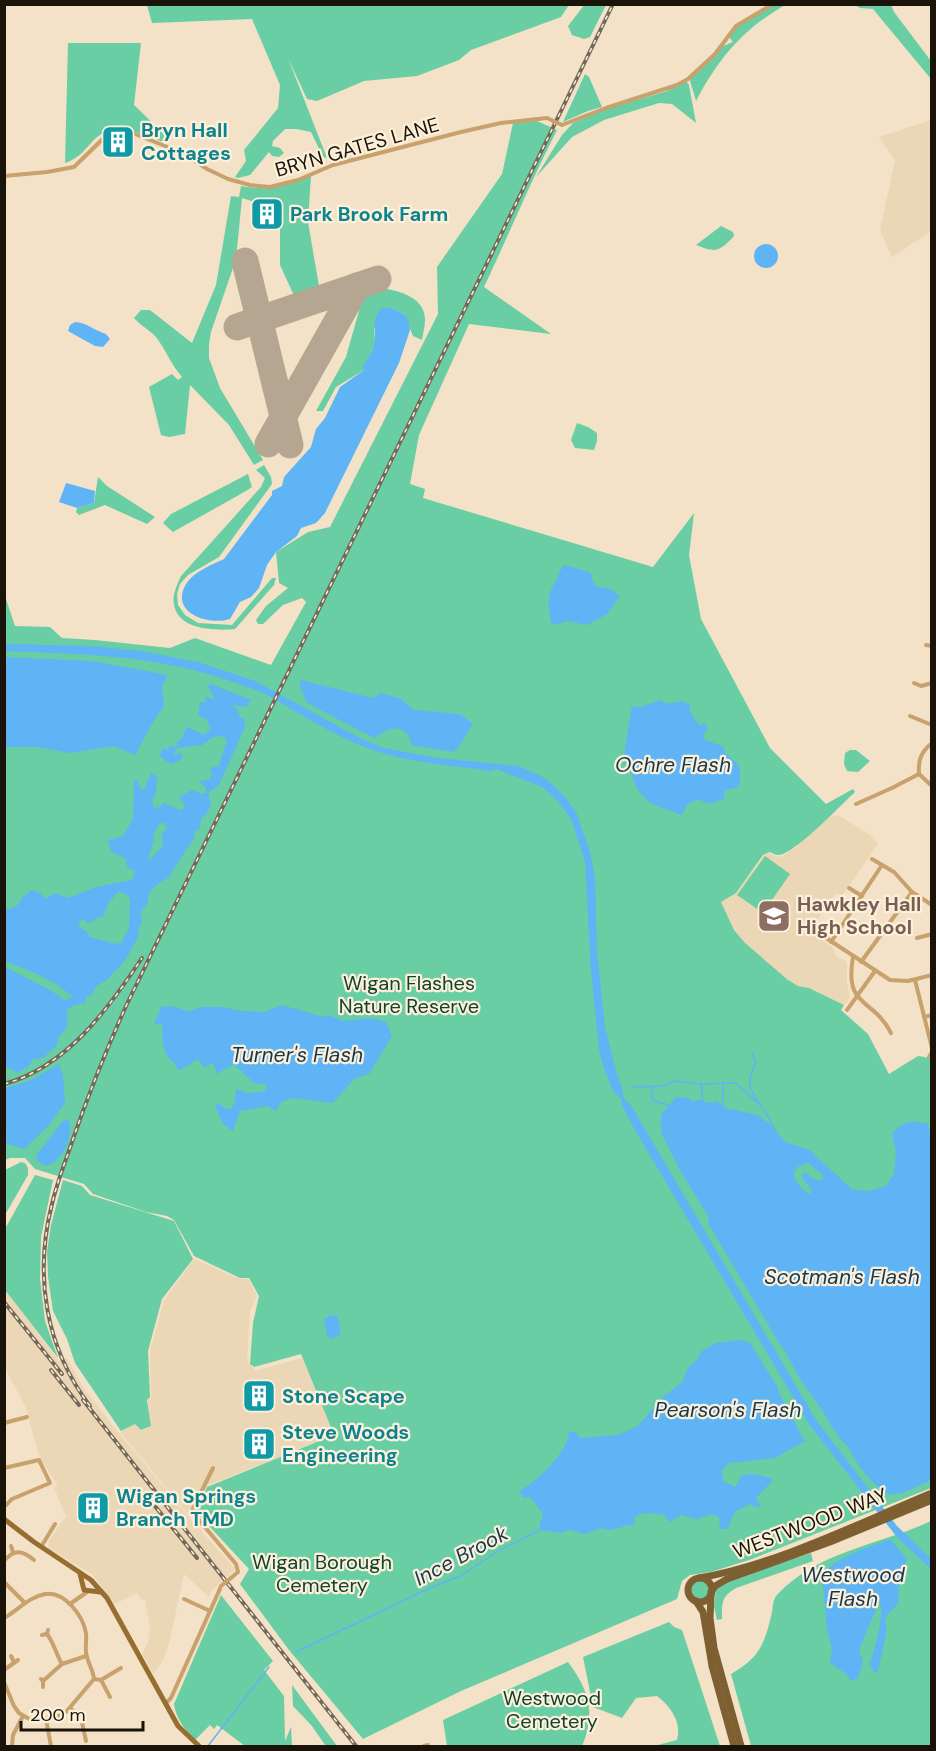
<svg xmlns="http://www.w3.org/2000/svg" width="936" height="1751" font-family="'DM Sans',sans-serif">
<style>
.built{fill:#ebd7b6}
.green{fill:#69cea3}
.water{fill:#5eb4f5;fill-rule:evenodd}
.lines{fill:none;stroke-linecap:round;stroke-linejoin:round}
.stream{stroke:#5eb4f5;stroke-width:1.5}
.runway{stroke:#b4a690;stroke-width:27}
.street{stroke:#c8a16c;stroke-width:4}
.primary{stroke:#986e30;stroke-width:5}
.highway{stroke:#7e5f31;stroke-width:7}
.rail-casing{stroke:#746959;stroke-width:4}
.rail{stroke:#fdf0da;stroke-width:1.5;stroke-dasharray:4.5;stroke-linecap:butt}
.street-bridge{stroke:#c8a16c;stroke-width:4}
.labels{text-anchor:middle;dominant-baseline:central;stroke-width:4.5;stroke-linejoin:round;paint-order:stroke}
.culture-label{font-size:20px;font-weight:bold;fill:#0d838f;stroke:#fdf0da;text-anchor:start}
.street-label{font-size:20px;fill:#19130a;stroke:#fdf0da}
.education-label{font-size:20px;font-weight:bold;fill:#785e54;stroke:#fdf0da;text-anchor:start}
.park-label{font-size:20px;fill:#10422f;stroke:#fdf0da}
.water-label{font-size:21px;font-style:italic;fill:#143852;stroke:#fdf0da}
</style>
<rect width="100%" height="100%" fill="#f3e2c7"/>
<g class="built">
<path d="M 931,120 L 931,231 L 892,257 L 880,230 L 895,160 L 879,137 Z"/>
<path d="M 838,815 L 870,835 L 878,844 L 842,896 L 836,893 L 810,931 L 833,948 L 836,956 L 847,962 L 847,983 L 850,998 L 844,1005 L 809,988 L 798,986 L 787,981 L 745,943 L 734,930 L 721,902 L 736,893 L 763,856 L 769,853 L 776,857 L 783,856 L 798,846 L 815,828 L 832,816 Z"/>
<path d="M 194,1259 L 240,1279 L 248,1279 L 257,1296 L 250,1311 L 247,1360 L 255,1371 L 302,1358 L 334,1435 L 206,1486 L 190,1517 L 120,1432 L 135,1424 L 141,1431 L 151,1426 L 148,1400 L 151,1397 L 150,1351 L 164,1300 Z"/>
<path d="M 5,1290 L 59,1361 L 67,1358 L 83,1387 L 113,1426 L 187,1515 L 234,1568 L 234,1571 L 212,1590 L 209,1597 L 184,1574 L 169,1644 L 163,1660 L 154,1674 L 142,1654 L 148,1642 L 150,1629 L 145,1599 L 142,1600 L 137,1593 L 115,1604 L 92,1574 L 48,1548 L 49,1541 L 66,1516 L 54,1488 L 58,1486 L 39,1456 L 26,1408 L 5,1368 Z"/>
</g>
<g class="green">
<path d="M 585,4 L 606,5 L 590,37 L 584,39 L 572,35 L 568,26 Z"/>
<path d="M 147,5 L 569,5 L 561,17 L 471,50 L 459,60 L 417,76 L 364,81 L 317,101 L 307,99 L 288,58 L 327,158 L 323,157 L 311,132 L 296,129 L 285,129 L 273,141 L 272,146 L 280,148 L 284,153 L 279,157 L 272,156 L 269,152 L 250,175 L 238,178 L 235,177 L 246,161 L 244,150 L 278,108 L 280,85 L 252,19 L 152,23 Z"/>
<path d="M 773,5 L 785,5 C 742,30 719,58 696,101 L 690,81 L 691,78 L 723,46 L 733,42 L 729,37 L 736,27 Z"/>
<path d="M 855,5 L 891,5 L 894,12 L 931,61 L 931,79 L 873,9 L 860,8 Z"/>
<path d="M 68,43 L 141,43 L 134,105 L 166,136 L 164,142 C 137,133 113,118 91,143 C 82,153 77,159 65,163 Z"/>
<path d="M 585,74 L 589,77 L 602,107 L 588,111 L 563,122 Z"/>
<path d="M 684,82 L 687,82 L 689,85 L 696,123 L 672,104 L 659,103 L 604,120 L 572,137 L 536,177 L 562,135 L 573,123 L 604,110 L 667,91 Z"/>
<path d="M 537,121 L 557,130 C 531,181 509,234 484,287 L 551,334 L 469,324 L 419,435 L 410,484 L 425,489 L 423,498 L 653,567 L 694,513 L 689,555 L 701,619 L 770,748 L 826,804 L 853,789 L 855,792 C 842,804 793,856 778,855 C 776,855 772,853 770,852 L 763,855 L 736,893 L 721,902 L 734,930 L 745,943 L 788,980 L 798,986 L 809,988 L 844,1005 L 841,1010 L 868,1034 L 889,1074 L 918,1056 L 931,1058 L 931,1488 L 752,1559 L 711,1572 L 690,1575 L 682,1581 L 677,1599 L 461,1691 L 363,1739 L 289,1650 L 240,1584 L 249,1569 L 196,1512 L 207,1487 L 334,1435 L 301,1354 L 254,1367 L 250,1364 L 253,1323 L 259,1296 L 249,1278 L 240,1278 L 194,1256 L 174,1220 L 167,1216 L 146,1212 L 93,1194 L 84,1184 L 35,1169 L 25,1158 L 10,1158 L 5,1160 L 4,593 L 15,626 L 50,627 L 62,638 L 95,640 L 170,648 L 195,638 L 271,665 L 306,602 L 302,598 L 283,605 L 263,624 L 258,624 L 256,620 L 266,606 L 288,588 L 279,583 L 276,552 L 308,532 L 330,527 L 438,314 L 437,267 L 502,174 L 513,123 Z"/>
<path d="M 311,175 L 308,222 L 320,292 L 296,300 L 280,265 L 280,210 L 242,198 L 236,259 L 211,332 L 209,344 L 209,358 L 220,388 L 263,460 L 254,465 L 229,425 L 190,385 L 185,434 L 169,437 L 161,435 L 149,387 L 172,374 L 178,380 L 182,377 C 170,363 166,350 156,337 C 151,331 141,326 134,318 L 141,310 L 150,310 L 192,343 L 216,285 L 231,196 L 239,197 L 241,186 C 266,191 287,183 311,175 Z"/>
<path d="M 721,226 L 733,232 L 734,236 C 719,252 716,253 696,245 Z"/>
<path d="M 376,287 C 395,290 425,295 425,320 C 425,326 423,333 422,340 L 413,336 L 404,314 L 392,308 L 374,329 L 375,343 L 364,370 L 336,387 L 323,411 L 316,411 L 346,357 L 364,293 Z"/>
<path d="M 577,423 L 588,427 L 597,433 L 597,441 L 594,450 L 575,448 L 571,440 Z"/>
<path d="M 264,465 L 271,477 L 272,484 L 219,557 L 188,575 L 180,584 L 177,594 L 178,605 L 185,615 L 198,623 L 232,625 L 272,578 L 276,578 L 274,585 L 235,629 C 216,631 177,630 174,604 C 172,595 177,585 181,576 L 261,487 L 265,478 L 256,470 Z"/>
<path d="M 248,474 L 252,487 L 246,491 L 173,532 L 163,523 L 171,514 Z"/>
<path d="M 98,477 L 107,486 L 155,517 L 147,524 L 105,505 L 79,515 L 76,512 L 77,508 L 94,503 Z"/>
<path d="M 850,750 L 856,750 L 870,761 L 858,772 L 847,771 L 844,764 L 845,753 Z"/>
<path d="M 765,856 L 790,874 L 763,913 L 737,895 Z"/>
<path d="M 21,1162 L 25,1163 L 28,1168 L 28,1175 L 5,1215 L 5,1170 Z"/>
<path d="M 35,1175 L 53,1180 L 41,1237 L 40,1279 L 45,1321 L 58,1358 L 5,1290 L 5,1229 Z"/>
<path d="M 63,1180 L 82,1186 L 90,1195 L 174,1221 L 193,1259 L 162,1299 L 148,1351 L 150,1397 L 147,1400 L 151,1426 L 141,1430 L 135,1424 L 121,1431 L 75,1363 L 67,1339 L 53,1311 L 48,1277 L 47,1251 L 51,1225 Z"/>
<path d="M 931,1521 L 931,1746 L 751,1746 L 731,1674 C 760,1658 765,1643 772,1612 C 773,1606 773,1599 777,1595 C 819,1550 881,1545 931,1521 Z"/>
<path d="M 811,1553 L 813,1561 L 736,1588 C 721,1597 722,1603 722,1619 L 717,1620 L 714,1606 L 716,1589 L 727,1581 Z"/>
<circle cx="700" cy="1590" r="9"/>
<path d="M 221,1595 L 273,1661 L 264,1670 L 284,1696 L 285,1741 L 291,1727 L 292,1746 L 245,1746 L 217,1725 L 214,1729 L 210,1725 L 195,1740 C 185,1730 176,1719 174,1704 Z"/>
<path d="M 669,1622 L 674,1627 L 682,1630 L 720,1746 L 654,1746 L 677,1740 C 682,1722 671,1707 657,1696 L 636,1698 L 622,1718 L 593,1707 L 583,1657 Z"/>
<path d="M 568,1662 C 589,1690 596,1713 582,1746 L 447,1746 L 443,1720 Z"/>
<path d="M 292,1685 L 337,1746 L 324,1746 L 325,1745 L 312,1726 L 293,1706 Z"/>
</g>
<g class="water">
<circle cx="766" cy="256" r="12"/>
<path d="M 383,308 L 392,308 L 404,314 L 408,320 L 410,330 L 399,363 L 325,513 L 316,523 L 301,528 L 297,536 L 276,552 L 267,565 L 259,588 L 251,597 L 240,602 L 230,619 C 209,626 169,613 186,584 C 194,571 212,565 224,559 L 272,495 L 272,491 L 282,486 L 284,477 L 311,447 L 316,429 L 325,418 L 340,387 L 364,370 L 363,366 C 367,359 373,352 374,344 C 377,331 370,317 383,308 Z"/>
<path d="M 75,322 C 86,322 95,331 106,334 L 110,339 L 103,347 L 95,346 L 68,331 L 70,325 Z"/>
<path d="M 66,483 L 95,491 L 94,503 L 77,508 L 59,502 Z"/>
<path d="M 563,565 L 590,572 L 595,586 L 611,589 L 620,596 L 607,614 L 587,625 L 569,621 L 552,625 C 544,592 551,594 563,565 Z"/>
<path d="M 4,644 L 90,646 L 141,651 L 198,662 L 255,681 L 362,739 L 384,748 L 437,758 L 518,766 L 541,776 L 552,784 L 565,797 L 576,812 L 590,852 L 595,877 L 597,950 L 605,1027 L 617,1075 L 623,1090 L 623,1097 L 632,1107 L 816,1420 L 897,1526 L 931,1559 L 931,1569 L 896,1536 L 809,1424 L 635,1130 L 622,1106 L 621,1099 L 613,1091 L 605,1071 L 599,1051 L 591,971 L 585,862 L 572,821 L 558,801 L 542,787 L 496,769 L 491,771 C 447,765 402,762 362,746 C 333,734 303,716 278,701 C 267,693 239,684 224,679 C 153,655 79,654 5,651 Z"/>
<path d="M 5,657 L 91,661 L 168,675 C 156,692 167,694 163,709 C 156,713 141,746 135,755 L 113,746 L 70,753 L 37,747 L 5,747 Z"/>
<path d="M 301,680 L 373,698 L 381,693 L 401,699 L 414,710 L 460,714 L 473,724 L 458,748 L 453,752 L 412,745 L 408,734 L 399,728 L 387,730 L 374,738 L 307,703 L 300,686 Z"/>
<path d="M 211,684 L 251,700 L 246,707 L 231,705 L 238,710 L 240,718 L 244,718 L 245,727 L 219,785 L 208,793 L 211,805 L 207,813 L 202,817 L 199,829 L 195,831 L 194,838 L 168,878 L 160,882 L 150,891 L 147,905 L 140,912 L 142,922 L 138,929 L 139,935 L 126,959 L 107,980 L 96,986 L 92,995 L 86,997 L 85,1003 L 74,1005 L 67,1010 L 67,1027 L 58,1038 L 57,1045 L 43,1058 L 33,1059 L 28,1067 L 17,1073 L 10,1068 L 5,1067 L 5,967 L 50,990 L 64,1000 L 73,997 C 53,979 29,970 5,961 L 5,910 L 17,906 L 23,897 L 32,890 L 40,893 L 46,899 L 55,893 L 68,898 L 96,887 L 132,880 L 135,870 L 127,867 L 126,859 L 111,851 L 108,840 L 123,836 L 133,819 L 134,780 L 138,780 L 140,788 L 144,790 L 151,773 L 157,777 L 156,793 L 152,800 L 154,808 L 160,807 L 164,803 L 179,810 L 183,809 L 185,805 L 179,797 L 192,790 L 203,794 L 207,792 L 205,786 L 202,785 L 200,781 L 209,780 L 212,775 L 210,768 L 219,766 C 222,758 223,749 227,741 L 224,736 L 213,737 L 201,746 L 200,745 L 178,748 L 174,752 L 175,755 L 181,753 L 183,758 L 173,764 L 167,762 L 160,756 L 163,747 L 167,751 L 170,745 L 174,747 L 177,746 L 178,741 L 184,736 L 183,733 L 188,727 L 204,735 L 211,728 L 208,724 L 208,720 L 198,716 L 200,702 L 206,702 L 206,696 L 215,700 L 208,686 ZM 164,822 L 167,829 L 162,833 L 163,845 L 151,859 L 148,859 L 154,840 L 153,837 L 159,824 ZM 119,891 L 127,895 L 130,899 L 129,928 L 121,943 L 116,944 L 90,937 L 87,932 L 78,926 L 83,918 L 88,924 L 97,918 L 103,917 L 109,902 Z"/>
<path d="M 660,700 L 667,704 L 682,701 L 690,705 L 690,712 L 699,725 L 705,723 L 708,730 L 703,734 L 705,740 L 722,746 C 732,768 744,755 739,787 L 725,790 L 724,799 L 709,804 L 698,799 L 688,804 L 681,815 L 650,803 L 637,789 L 624,754 L 632,706 L 640,707 Z"/>
<path d="M 282,1005 L 323,1017 L 328,1015 L 344,1021 L 370,1018 L 386,1022 L 392,1036 L 369,1074 L 355,1078 L 333,1103 L 292,1098 L 281,1102 L 276,1111 L 268,1106 L 240,1111 L 233,1131 L 223,1124 L 215,1106 L 218,1103 L 226,1109 L 231,1109 L 235,1102 L 236,1089 L 248,1093 L 263,1092 L 267,1088 L 265,1084 L 254,1083 L 234,1064 L 217,1074 L 213,1063 L 204,1067 L 198,1059 L 179,1071 C 175,1061 171,1062 167,1055 C 161,1047 163,1033 162,1023 L 154,1024 L 161,1007 L 171,1006 L 188,1011 L 202,1007 L 223,1007 L 241,1011 L 264,1012 Z"/>
<path d="M 59,1064 L 63,1075 L 65,1103 L 47,1127 L 24,1149 L 5,1143 L 7,1136 L 5,1134 L 5,1088 L 29,1081 Z"/>
<path d="M 676,1097 L 689,1098 L 692,1101 L 700,1100 L 703,1102 L 713,1103 L 716,1101 L 723,1104 L 725,1108 L 758,1115 L 771,1125 L 785,1142 L 809,1150 L 853,1190 L 870,1191 L 886,1186 L 894,1174 L 896,1153 L 892,1133 C 905,1121 910,1119 928,1124 L 932,1142 L 931,1480 L 900,1494 L 888,1494 C 875,1486 863,1473 855,1459 C 849,1449 846,1443 837,1436 L 836,1432 C 830,1425 829,1422 824,1413 C 815,1398 801,1383 793,1366 C 787,1356 788,1353 779,1343 L 708,1223 L 709,1220 L 707,1214 L 681,1172 L 661,1132 L 661,1115 ZM 808,1163 L 823,1175 L 823,1178 L 821,1181 L 813,1179 L 807,1173 L 802,1174 L 802,1178 L 813,1191 L 809,1194 C 794,1184 785,1168 808,1163 Z"/>
<path d="M 69,1120 C 73,1139 64,1158 47,1166 L 38,1162 L 36,1156 L 63,1121 Z"/>
<path d="M 331,1315 L 338,1317 L 341,1334 L 332,1339 L 327,1336 L 324,1319 Z"/>
<path d="M 740,1340 L 750,1343 L 778,1388 L 778,1391 C 788,1408 795,1425 805,1441 L 775,1458 L 729,1463 L 722,1470 L 723,1481 L 735,1487 L 742,1475 L 753,1474 L 774,1479 L 756,1498 L 760,1505 L 759,1508 L 750,1504 C 733,1513 735,1509 728,1529 L 720,1529 L 719,1517 L 712,1514 L 697,1519 L 681,1515 L 670,1522 L 664,1515 C 653,1513 644,1511 634,1518 L 635,1524 L 609,1530 L 602,1528 L 585,1534 L 569,1530 L 561,1533 L 540,1530 L 540,1523 L 543,1517 L 541,1511 L 530,1497 L 523,1498 L 520,1491 C 536,1482 569,1451 569,1432 L 576,1432 L 580,1438 L 618,1435 L 638,1426 L 661,1399 L 683,1381 L 687,1369 L 696,1361 L 702,1351 L 716,1343 Z"/>
<path d="M 890,1539 L 907,1559 L 899,1579 L 898,1604 C 890,1612 882,1618 887,1630 L 877,1674 L 869,1665 C 874,1653 886,1611 879,1602 L 859,1650 L 863,1662 L 858,1678 L 851,1681 L 845,1673 L 830,1663 L 832,1649 L 827,1629 L 822,1576 C 830,1559 874,1545 890,1539 Z"/>
</g>
<g class="lines">
<g class="stream">
<path d="M 752,1053 L 756,1062 C 754,1067 750,1074 750,1080 C 748,1095 773,1117 776,1134"/>
<path d="M 701,1084 L 703,1102"/>
<path d="M 633,1087 L 662,1086 L 676,1081 L 701,1084 L 735,1083 L 760,1105"/>
<path d="M 651,1087 L 653,1093 L 651,1096 L 654,1101 L 668,1105"/>
<path d="M 723,1104 L 723,1084"/>
<path d="M 296,1652 L 434,1586 L 461,1576 L 498,1551 L 540,1530"/>
<path d="M 208,1746 L 269,1667"/>
</g>
<g class="runway">
<path d="M 245,261 L 290,445"/>
<path d="M 237,327 L 378,279"/>
<path d="M 268,444 L 357,286"/>
</g>
<g class="street">
<path d="M 562,125 L 606,108 L 677,85 L 688,79 L 715,54 L 736,26 L 773,4"/>
<path d="M 4,176 L 47,172 L 74,167 L 110,132 L 120,131 L 130,132 L 185,154 L 207,169 L 228,179 L 250,185 L 270,187 L 298,180 L 333,165 L 461,132 L 501,123 L 547,118"/>
<path d="M 926,645 L 932,646"/>
<path d="M 914,683 L 921,686 L 932,683"/>
<path d="M 910,716 L 932,725"/>
<path d="M 932,743 C 921,752 918,760 919,774 L 932,786"/>
<path d="M 856,804 L 892,788 L 919,774"/>
<path d="M 872,859 L 894,872 L 912,892 L 932,905"/>
<path d="M 849,888 L 862,896"/>
<path d="M 814,930 L 890,980 L 908,981 L 932,975"/>
<path d="M 917,938 L 932,934"/>
<path d="M 831,942 L 882,865"/>
<path d="M 853,957 C 844,1009 873,997 891,1033"/>
<path d="M 861,962 L 912,892"/>
<path d="M 915,980 L 932,1048"/>
<path d="M 847,1010 L 875,971"/>
<path d="M 924,1017 L 932,1015"/>
<path d="M 929,1057 L 932,1052"/>
<path d="M 4,1423 L 27,1417"/>
<path d="M 4,1468 L 39,1460 L 50,1483 L 12,1499 L 4,1507"/>
<path d="M 213,1468 L 193,1509 L 193,1513 L 236,1564 L 238,1572 L 231,1578"/>
<path d="M 11,1546 L 13,1552"/>
<path d="M 41,1547 L 55,1524"/>
<path d="M 4,1561 C 14,1549 22,1550 34,1560"/>
<path d="M 4,1582 L 25,1603"/>
<path d="M 184,1599 L 210,1611"/>
<path d="M 70,1604 L 87,1592"/>
<path d="M 4,1618 C 18,1610 29,1597 45,1594 C 65,1591 83,1616 86,1633 C 87,1640 85,1646 86,1652 C 87,1662 93,1669 94,1679 L 66,1712 L 57,1717 L 39,1720 L 29,1719 L 19,1713 L 14,1706 L 4,1682"/>
<path d="M 47,1634 C 54,1643 56,1654 62,1664"/>
<path d="M 42,1635 L 47,1634 L 48,1630"/>
<path d="M 11,1656 L 14,1662"/>
<path d="M 4,1670 L 18,1660"/>
<path d="M 41,1679 L 43,1681 L 43,1687"/>
<path d="M 94,1679 L 101,1680 L 110,1697"/>
<path d="M 101,1680 L 121,1668"/>
<path d="M 43,1681 L 62,1664 L 86,1656"/>
<path d="M 166,1703 L 171,1698 L 219,1591"/>
<path d="M 70,1708 L 81,1718 L 86,1741"/>
<path d="M 46,1719 L 51,1746"/>
<path d="M 12,1746 L 13,1735 L 23,1716"/>
<path d="M 424,1746 L 428,1745"/>
</g>
<g class="primary">
<path d="M 4,1519 L 34,1542 L 91,1580 L 107,1598 L 178,1726 L 199,1746"/>
<path d="M 80,1574 L 84,1590 L 100,1592"/>
</g>
<g class="highway">
<path d="M 699,1578 C 776,1565 859,1523 932,1493"/>
<circle cx="700" cy="1590" r="12"/>
<path d="M 711,1592 L 715,1586 L 727,1579 L 830,1542 L 932,1500"/>
<path d="M 711,1595 L 710,1618 L 714,1648 L 741,1746"/>
<path d="M 696,1601 L 703,1612 L 712,1666 L 734,1746"/>
</g>
<defs>
<g id="rail">
<path d="M 4,1084 C 67,1067 108,1009 142,958"/>
<path d="M 4,1302 L 62,1374"/>
<path d="M 51,1370 L 79,1405"/>
<path d="M 83,1400 L 356,1746"/>
<path d="M 90,1406 C 45,1347 34,1275 52,1204 C 57,1182 66,1160 73,1139 C 89,1093 107,1048 127,1004 L 613,4"/>
<path d="M 146,1495 L 197,1558"/>
</g>
</defs>
<use href="#rail" class="rail-casing"/>
<use href="#rail" class="rail"/>
<g class="street-bridge">
<path d="M 547,118 L 562,125"/>
<path d="M 219,1591 L 221,1586 L 231,1578"/>
</g>
</g>
<defs>
<symbol id="building-square" viewBox="-11 -11 22 22"><rect x="-9" y="-9" width="18" height="18" rx="4" fill="#0f9aa8" stroke="#fdf0da"/><path d="M-4-6H4V6H1V3H-1V6H-4ZM-2.5-4.3h1.7v1.8h-1.7ZM.8-4.3h1.7v1.8H.8ZM-2.5-1h1.7V.8h-1.7ZM.8-1h1.7V.8H.8Z" fill="#fff"/></symbol>
<symbol id="school-square" viewBox="-11 -11 22 22"><rect x="-9" y="-9" width="18" height="18" rx="4" fill="#8d6e63" stroke="#fdf0da"/><path d="M0-5L7-2L0 1L-7-2ZM-4 1L0 2.5L4 1V4Q0 6-4 4Z" fill="#fff"/></symbol>
</defs>
<g fill-rule="evenodd">
<use href="#building-square" x="99" y="123" width="38" height="38"/>
<use href="#building-square" x="248" y="195" width="38" height="38"/>
<use href="#school-square" x="755" y="897" width="38" height="38"/>
<use href="#building-square" x="240" y="1377" width="38" height="38"/>
<use href="#building-square" x="240" y="1425" width="38" height="38"/>
<use href="#building-square" x="74" y="1489" width="38" height="38"/>
</g>
<g class="labels">
<g class="culture-label">
<text x="141" y="130">Bryn Hall<tspan x="141" dy="23">Cottages</tspan></text>
<text x="290" y="214">Park Brook Farm</text>
<text x="282" y="1396">Stone Scape</text>
<text x="282" y="1432">Steve Woods<tspan x="282" dy="23">Engineering</tspan></text>
<text x="116" y="1496">Wigan Springs<tspan x="116" dy="23">Branch TMD</tspan></text>
</g>
<g class="street-label">
<text transform="translate(357 147) rotate(-16)">BRYN GATES LANE</text>
<text transform="translate(810 1523) rotate(-21)">WESTWOOD WAY</text>
</g>
<g class="education-label">
<text x="797" y="904">Hawkley Hall<tspan x="797" dy="23">High School</tspan></text>
</g>
<g class="park-label">
<text x="409" y="983">Wigan Flashes<tspan x="409" dy="23">Nature Reserve</tspan></text>
<text x="322" y="1562">Wigan Borough<tspan x="322" dy="23">Cemetery</tspan></text>
<text x="552" y="1698">Westwood<tspan x="552" dy="23">Cemetery</tspan></text>
</g>
<g class="water-label">
<text x="673" y="765">Ochre Flash</text>
<text x="297" y="1055">Turner's Flash</text>
<text x="842" y="1277">Scotman's Flash</text>
<text x="728" y="1410">Pearson's Flash</text>
<text transform="translate(461 1556) rotate(-28)">Ince Brook</text>
<text x="853" y="1575">Westwood<tspan x="853" dy="24">Flash</tspan></text>
</g>
</g>
<rect width="936" height="1751" fill="none" stroke="#19130a" stroke-width="12"/>
<path d="M21 1721v9h122v-9" fill="none" stroke="#19130a" stroke-width="3"/>
<text x="30" y="1721" font-size="18" fill="#19130a" stroke="#fdf0da" stroke-width="4.5" paint-order="stroke">200 m</text>
</svg>
